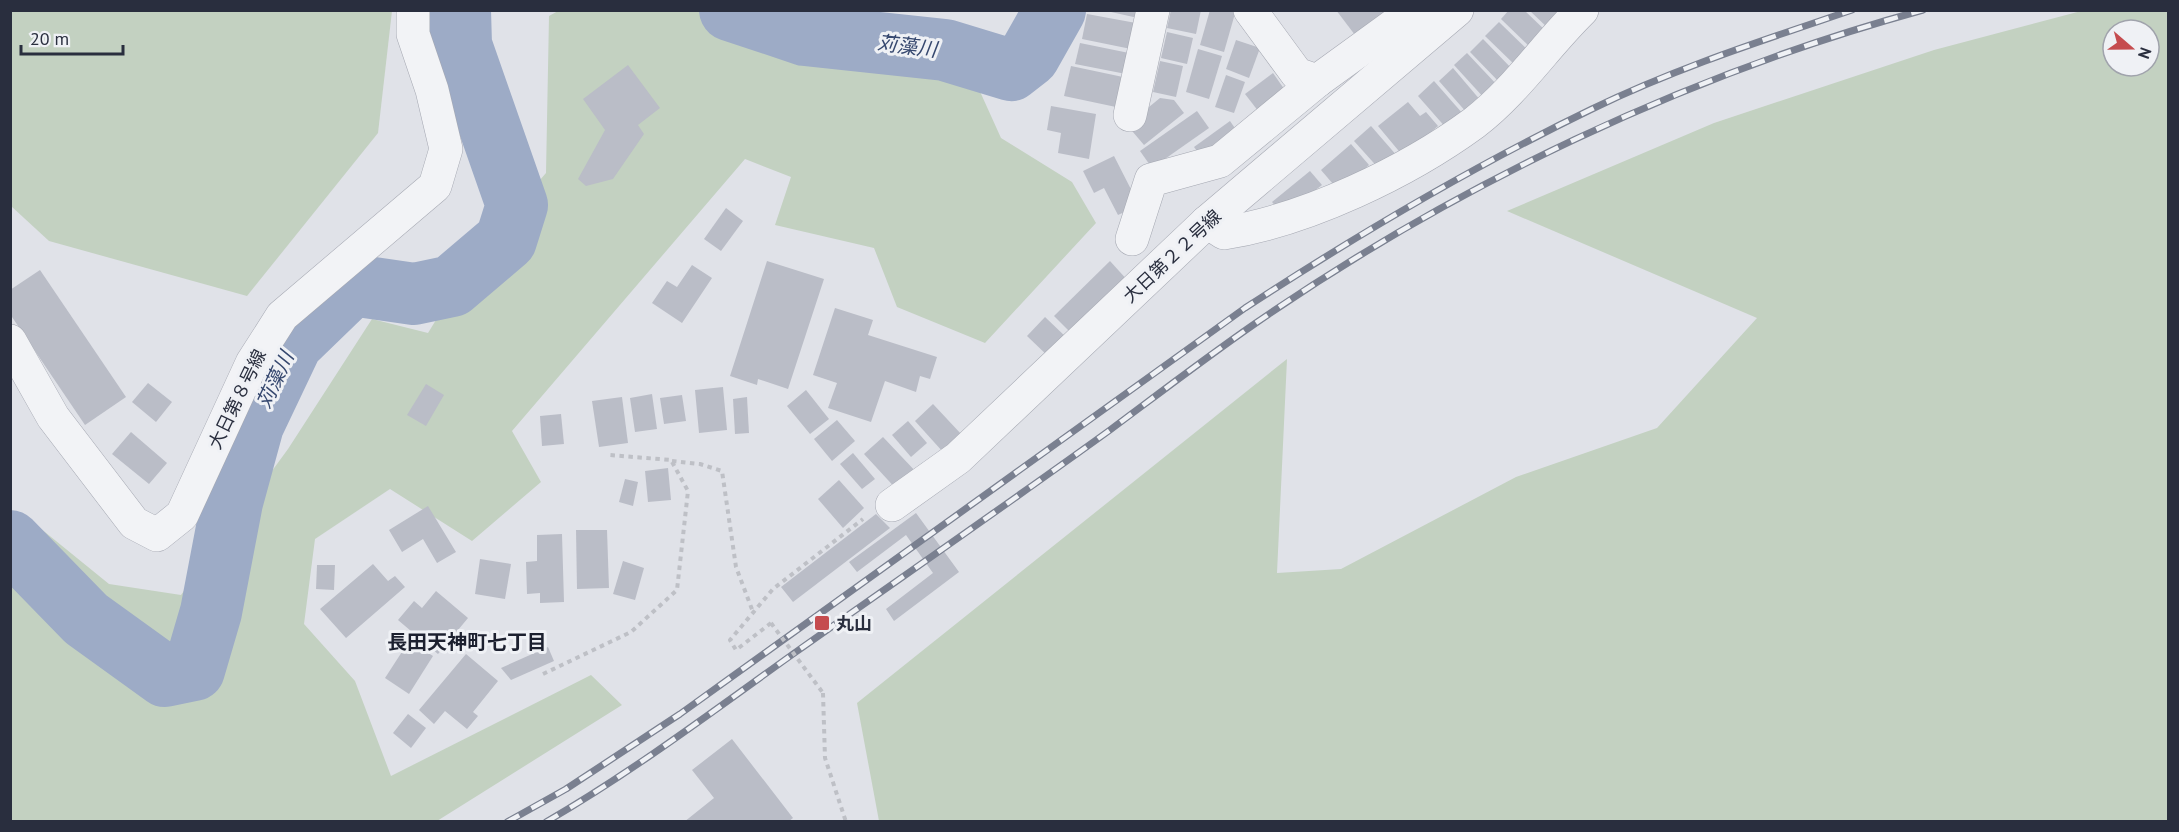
<svg xmlns="http://www.w3.org/2000/svg" width="2179" height="832" font-family="'PT Sans','Noto Sans JP',sans-serif">
<style>
.green{fill:#c3d1c1;fill-rule:evenodd}
.lines{fill:none;stroke-linecap:round;stroke-linejoin:round}
.river{stroke:#9dabc6;stroke-width:62}
.building{fill:#babdc7}
.minor-casing{stroke:#a5a8b2;stroke-width:34}
.path{stroke:#bec0c6;stroke-width:4;stroke-dasharray:4.5 4.5;stroke-linecap:butt}
.minor{stroke:#f2f3f6;stroke-width:33}
.rail-casing{stroke:#7a8090;stroke-width:7}
.rail{stroke:#eff1f5;stroke-width:4.5;stroke-dasharray:14;stroke-linecap:butt}
.path-bridge{stroke:#bec0c6;stroke-width:4;stroke-dasharray:4.5 4.5;stroke-linecap:butt}
.poi-dot{fill:#c54c4f;stroke:#eff1f5;stroke-width:2}
.labels{text-anchor:middle;dominant-baseline:central;stroke-width:6;stroke-linejoin:round;paint-order:stroke}
.street-label{font-size:18px;fill:#292e3e;stroke:#eff1f5}
.poi-label{font-size:18px;font-weight:bold;fill:#292e3e;stroke:#eff1f5;text-anchor:start}
.water-label{font-size:20px;font-style:italic;fill:#36486f;stroke:#eff1f5}
.neighbourhood-label{font-size:20px;font-weight:bold;fill:#1c202f;stroke:#eff1f5}
</style>
<rect width="100%" height="100%" fill="#e0e2e8"/>
<g class="green">
<path d="M 11,10 L 392,11 L 378,133 L 247,296 L 49,241 L 11,206 Z"/>
<path d="M 2085,10 L 2168,11 L 2168,821 L 879,821 L 857,703 L 1287,359 L 1277,573 L 1341,569 L 1516,477 L 1657,428 L 1757,318 L 1507,211 L 1714,123 L 1934,50 ZM 2113,30 L 2149,30 L 2149,66 L 2113,66 Z"/>
<path d="M 558,11 L 843,11 L 954,34 L 1001,138 L 1072,182 L 1096,223 L 985,343 L 897,307 L 874,248 L 775,225 L 791,177 L 745,159 L 512,431 L 541,482 L 472,541 L 390,489 L 315,539 L 304,624 L 355,681 L 391,776 L 591,675 L 622,705 L 437,821 L 11,822 L 11,525 L 40,528 L 109,584 L 181,595 L 288,449 L 372,319 L 428,333 L 477,253 L 546,173 L 549,16 Z"/>
</g>
<g class="lines">
<g class="river">
<path d="M 730,10 L 805,35 L 945,50 L 1011,70 L 1029,56 L 1055,10"/>
<path d="M 10,541 L 86,619 L 165,676 L 194,670 L 211,612 L 232,502 L 253,425 L 292,343 L 352,285 L 414,294 L 452,286 L 506,240 L 517,205 L 461,45 L 460,10"/>
</g>
</g>
<g class="building">
<path d="M 1102,10 L 1140,10 L 1138,18 Z"/>
<path d="M 1171,10 L 1201,10 L 1196,34 L 1167,28 Z"/>
<path d="M 1210,10 L 1236,10 L 1224,52 L 1200,45 Z"/>
<path d="M 1336,10 L 1389,10 L 1355,35 Z"/>
<path d="M 1509,10 L 1524,10 L 1548,33 L 1532,49 L 1501,19 Z"/>
<path d="M 1529,10 L 1558,10 L 1563,16 L 1550,30 Z"/>
<path d="M 1087,14 L 1136,23 L 1131,49 L 1082,39 Z"/>
<path d="M 1499,22 L 1531,53 L 1517,67 L 1485,36 Z"/>
<path d="M 1167,32 L 1193,38 L 1187,64 L 1161,58 Z"/>
<path d="M 1483,39 L 1515,72 L 1502,85 L 1470,52 Z"/>
<path d="M 1236,40 L 1260,48 L 1249,78 L 1226,69 Z"/>
<path d="M 1080,43 L 1129,53 L 1126,74 L 1075,64 Z"/>
<path d="M 1198,49 L 1222,56 L 1209,99 L 1186,92 Z"/>
<path d="M 1467,53 L 1498,86 L 1485,99 L 1454,65 Z"/>
<path d="M 1160,61 L 1183,66 L 1176,97 L 1153,92 Z"/>
<path d="M 628,65 L 660,108 L 638,125 L 644,134 L 613,179 L 586,186 L 578,179 L 605,130 L 583,99 Z"/>
<path d="M 1071,66 L 1123,77 L 1116,107 L 1064,96 Z"/>
<path d="M 1453,68 L 1481,101 L 1467,113 L 1439,81 Z"/>
<path d="M 1273,73 L 1289,96 L 1262,116 L 1245,94 Z"/>
<path d="M 1226,75 L 1245,82 L 1234,113 L 1215,107 Z"/>
<path d="M 1434,81 L 1463,114 L 1447,129 L 1418,96 Z"/>
<path d="M 1160,98 L 1174,100 L 1184,113 L 1144,145 L 1127,125 Z"/>
<path d="M 1408,102 L 1420,116 L 1426,112 L 1438,126 L 1403,156 L 1378,126 Z"/>
<path d="M 1051,106 L 1096,114 L 1089,159 L 1058,153 L 1061,133 L 1047,130 Z"/>
<path d="M 1197,111 L 1209,128 L 1152,168 L 1140,151 Z"/>
<path d="M 1230,121 L 1241,137 L 1206,163 L 1194,147 Z"/>
<path d="M 1371,126 L 1398,157 L 1381,171 L 1354,141 Z"/>
<path d="M 1351,144 L 1369,165 L 1339,191 L 1321,170 Z"/>
<path d="M 1114,156 L 1139,205 L 1118,215 L 1104,188 L 1094,193 L 1083,171 Z"/>
<path d="M 1310,171 L 1322,185 L 1283,215 L 1272,202 Z"/>
<path d="M 726,208 L 743,221 L 721,251 L 704,239 Z"/>
<path d="M 767,261 L 824,279 L 788,389 L 758,379 L 757,385 L 730,376 Z"/>
<path d="M 1110,261 L 1129,282 L 1074,336 L 1054,316 Z"/>
<path d="M 692,265 L 712,278 L 682,323 L 652,303 L 667,281 L 677,287 Z"/>
<path d="M 40,270 L 126,397 L 85,425 L 10,314 L 10,290 Z"/>
<path d="M 835,308 L 873,320 L 868,335 L 937,357 L 930,379 L 920,376 L 916,392 L 885,381 L 871,422 L 828,408 L 837,383 L 813,375 Z"/>
<path d="M 1045,317 L 1068,339 L 1050,358 L 1027,336 Z"/>
<path d="M 148,383 L 172,402 L 156,422 L 132,402 Z"/>
<path d="M 426,384 L 444,395 L 426,426 L 407,415 Z"/>
<path d="M 723,387 L 727,430 L 699,433 L 695,390 Z"/>
<path d="M 806,390 L 829,419 L 810,434 L 787,406 Z"/>
<path d="M 652,394 L 657,429 L 635,432 L 630,398 Z"/>
<path d="M 682,395 L 686,421 L 664,424 L 660,398 Z"/>
<path d="M 622,397 L 628,443 L 599,447 L 592,401 Z"/>
<path d="M 747,397 L 749,433 L 735,434 L 733,399 Z"/>
<path d="M 933,404 L 962,435 L 943,452 L 915,421 Z"/>
<path d="M 561,414 L 564,444 L 542,446 L 540,416 Z"/>
<path d="M 837,420 L 855,441 L 832,461 L 814,439 Z"/>
<path d="M 908,421 L 927,443 L 911,457 L 892,435 Z"/>
<path d="M 131,432 L 167,463 L 149,484 L 112,454 Z"/>
<path d="M 883,437 L 918,474 L 899,492 L 864,454 Z"/>
<path d="M 853,453 L 875,479 L 862,489 L 840,464 Z"/>
<path d="M 668,468 L 671,500 L 648,502 L 645,471 Z"/>
<path d="M 625,479 L 638,482 L 633,506 L 619,502 Z"/>
<path d="M 839,480 L 864,508 L 843,528 L 818,499 Z"/>
<path d="M 428,506 L 456,552 L 437,563 L 423,539 L 402,552 L 389,530 Z"/>
<path d="M 916,513 L 959,572 L 894,621 L 886,609 L 933,573 L 906,535 L 857,572 L 849,562 Z"/>
<path d="M 876,514 L 890,528 L 793,602 L 781,587 Z"/>
<path d="M 576,530 L 607,530 L 609,588 L 577,589 Z"/>
<path d="M 562,534 L 564,602 L 540,603 L 540,593 L 527,594 L 526,562 L 537,561 L 537,535 Z"/>
<path d="M 480,559 L 511,564 L 505,599 L 475,594 Z"/>
<path d="M 623,561 L 644,568 L 635,600 L 613,594 Z"/>
<path d="M 373,564 L 388,581 L 395,576 L 405,587 L 346,638 L 320,609 Z"/>
<path d="M 317,565 L 335,565 L 334,590 L 316,589 Z"/>
<path d="M 436,591 L 468,618 L 438,654 L 398,620 L 414,601 L 422,608 Z"/>
<path d="M 409,641 L 433,656 L 409,694 L 385,678 Z"/>
<path d="M 548,647 L 554,661 L 511,680 L 501,668 Z"/>
<path d="M 466,654 L 498,681 L 473,712 L 478,716 L 467,729 L 445,711 L 434,724 L 419,710 Z"/>
<path d="M 408,714 L 426,728 L 411,748 L 393,733 Z"/>
<path d="M 732,739 L 793,818 L 788,822 L 684,822 L 714,798 L 692,770 Z"/>
</g>
<g class="lines">
<defs>
<g id="minor">
<path d="M 1250,10 L 1297,74 L 1317,81 L 1415,10"/>
<path d="M 1130,115 L 1153,10"/>
<path d="M 1207,222 L 1224,233 C 1307,220 1407,172 1474,123 C 1516,91 1545,46 1582,10"/>
<path d="M 1132,239 L 1151,180 L 1220,161 L 1317,81"/>
<path d="M 10,341 L 53,417 L 134,523 L 157,535 L 182,515 L 252,363 L 282,316 L 435,186 L 446,149 L 432,90 L 413,34 L 413,10"/>
<path d="M 892,505 L 958,458 L 1207,222 L 1457,10"/>
</g>
</defs>
<use href="#minor" class="minor-casing"/>
<g class="path">
<path d="M 672,461 L 700,464 L 722,471 L 736,567 L 753,612"/>
<path d="M 771,623 L 736,650 L 730,640 L 773,589 L 863,519"/>
<path d="M 543,674 L 631,632 L 677,590 L 688,491 L 671,460 L 609,455"/>
<path d="M 823,693 L 825,758 L 846,822"/>
</g>
<use href="#minor" class="minor"/>
<defs>
<g id="rail">
<path d="M 507,822 L 566,789 L 680,714 L 1245,308 C 1357,235 1472,167 1592,109 C 1676,68 1764,40 1852,10"/>
<path d="M 546,822 C 632,772 712,712 793,654 C 899,579 1005,506 1110,430 C 1157,395 1204,359 1253,325 C 1455,185 1686,75 1923,10"/>
</g>
</defs>
<use href="#rail" class="rail-casing"/>
<use href="#rail" class="rail"/>
<path class="path-bridge" d="M 771,623 L 823,693"/>
</g>
<rect class="poi-dot" x="814" y="615" width="16" height="16" rx="3"/>
<g class="labels">
<g class="street-label">
<text transform="translate(1172 256) rotate(-43)">大日第２２号線</text>
<text transform="translate(237 399) rotate(-64)">大日第８号線</text>
</g>
<g class="poi-label">
<text x="836" y="623">丸山</text>
</g>
<g class="water-label">
<text transform="translate(907 46) rotate(7)">苅藻川</text>
<text transform="translate(275 380) rotate(-65)">苅藻川</text>
</g>
<g class="neighbourhood-label">
<text x="467" y="642">長田天神町七丁目</text>
</g>
</g>
<rect width="2179" height="832" fill="none" stroke="#292e3e" stroke-width="24"/>
<g transform="translate(2131 48) rotate(110)"><circle r="28" fill="#eff1f5" stroke="#a0a3ac" stroke-width="1.5"/>
<path d="M0-4.5L10 22L0 15L-10 22Z" fill="#c54c4f"/>
<text y="-9" font-size="16" font-weight="bold" text-anchor="middle" fill="#292e3e">N</text>
</g>
<path d="M21 45v9h102v-9" fill="none" stroke="#292e3e" stroke-width="3"/>
<text x="30" y="45" font-size="18" fill="#292e3e" stroke="#eff1f5" stroke-width="4.5" paint-order="stroke">20 m</text>
</svg>
